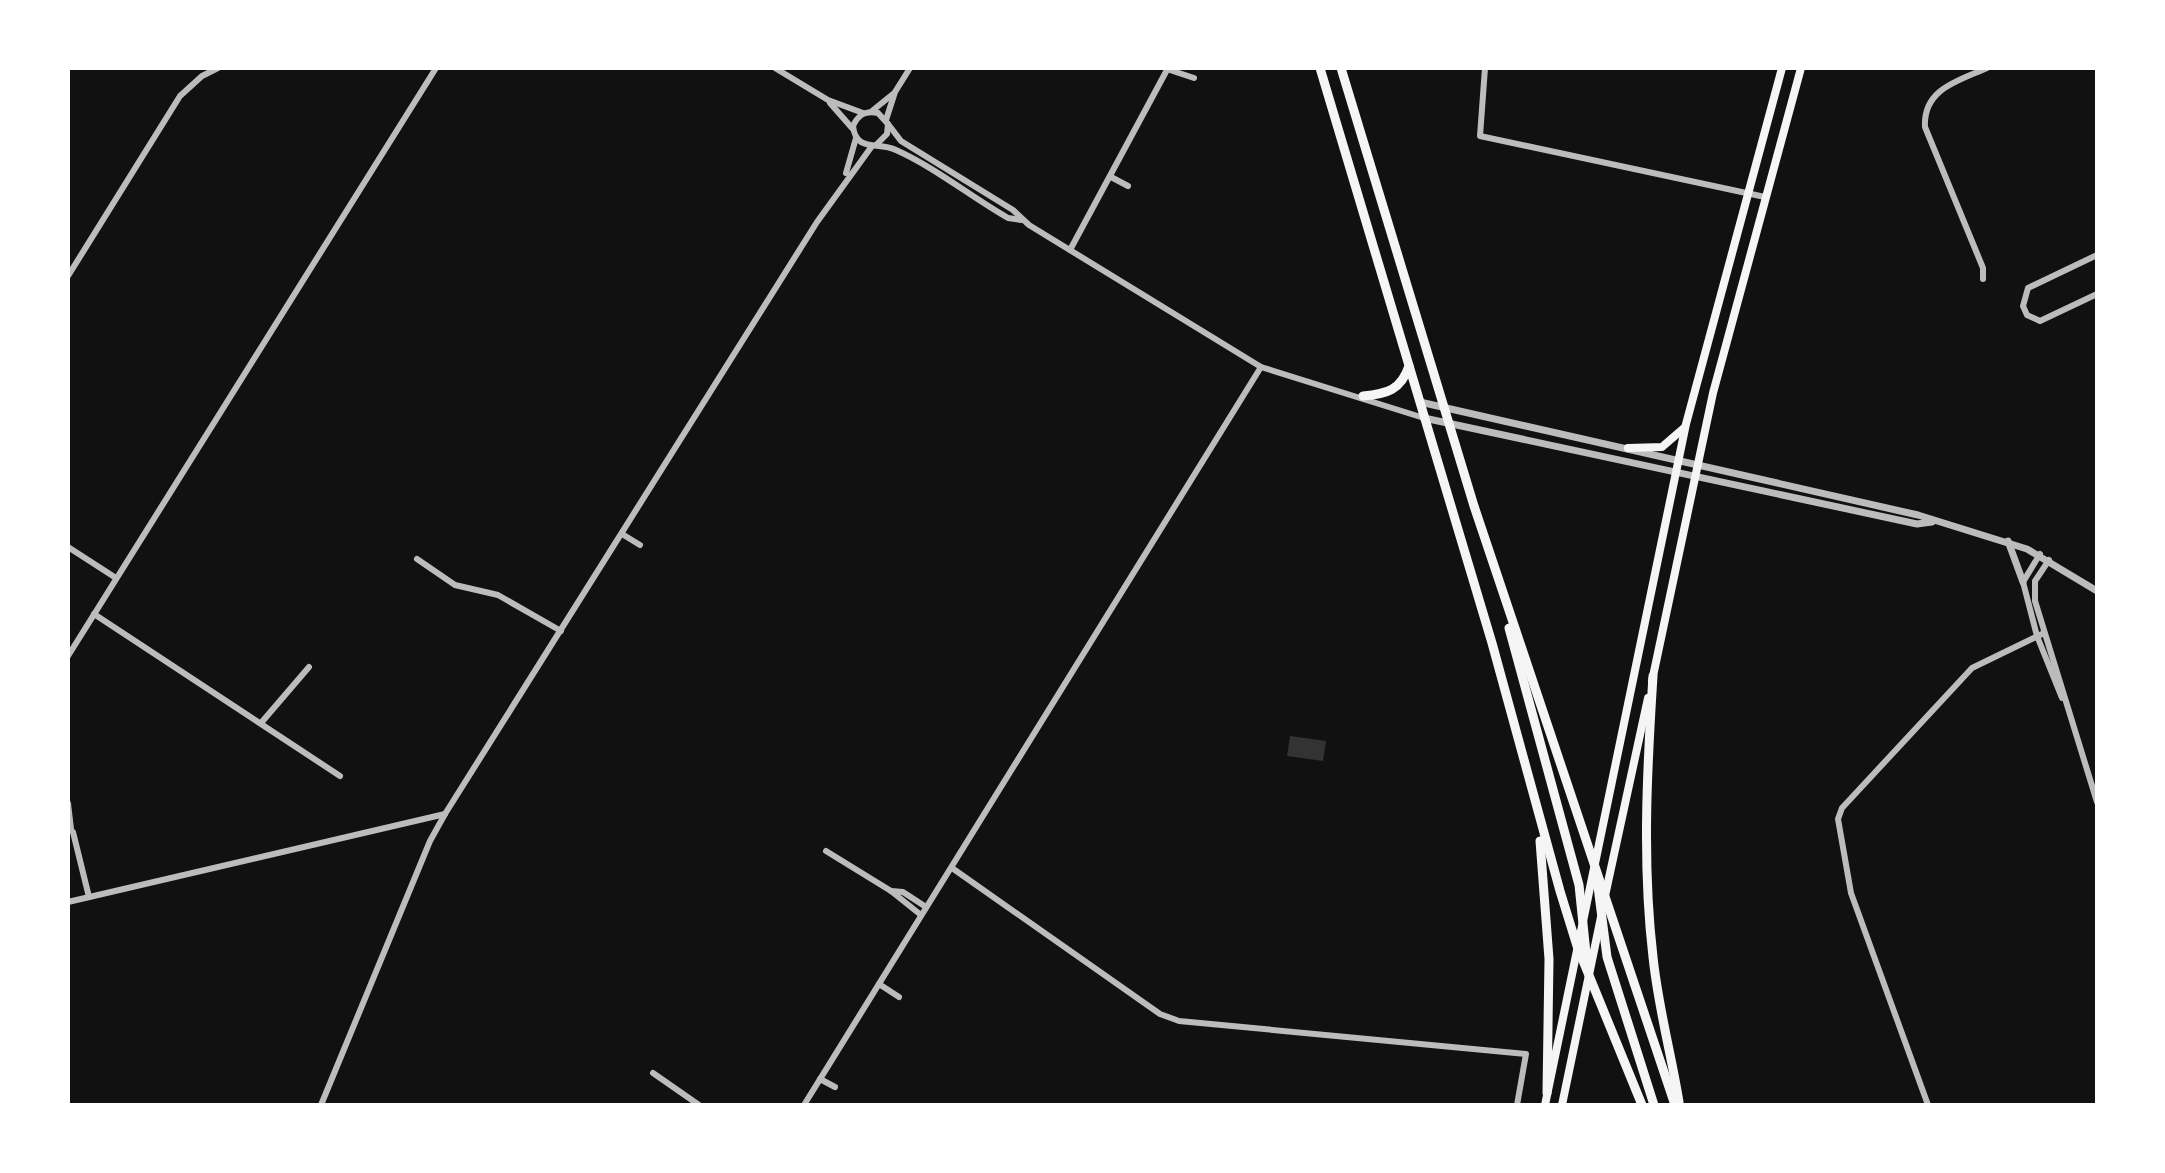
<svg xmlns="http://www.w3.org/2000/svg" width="2165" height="1173" font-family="Inter,sans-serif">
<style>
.water{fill:#333}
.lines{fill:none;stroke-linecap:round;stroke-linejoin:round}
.minor{stroke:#bcbcbc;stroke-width:6}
.tertiary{stroke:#bcbcbc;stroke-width:7}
.secondary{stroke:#f5f5f5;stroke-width:8}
.primary{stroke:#f5f5f5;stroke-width:9}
</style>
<rect width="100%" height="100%" fill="#111"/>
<path class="water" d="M 1290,736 L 1326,741 L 1323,761 L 1287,756 Z"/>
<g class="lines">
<g class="minor">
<path d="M 775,68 L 828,100 L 863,113"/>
<path d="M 1485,68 L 1480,136 L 1765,197"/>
<path d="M 1167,69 L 1194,78"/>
<path d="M 830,103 L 852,128"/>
<path d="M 872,111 L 893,94"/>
<path d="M 886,120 L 895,92 L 910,68"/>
<path d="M 888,124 L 901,141 L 1013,210 L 1029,225 L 1261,367 L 1424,418"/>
<path d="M 876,145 L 887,134 L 888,124 L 878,113 C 865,110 858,115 853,126 C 856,153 878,141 896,150 C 936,168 971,197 1008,218 L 1021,220"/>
<path d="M 846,173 L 856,138"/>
<path d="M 1111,177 L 1128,186"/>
<path d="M 1070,250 L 1168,68"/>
<path d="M 2097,255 L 2028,288 L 2023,306 L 2027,315 L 2040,321 L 2097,294"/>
<path d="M 68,276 L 180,96 L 202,76 L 218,68"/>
<path d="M 1983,279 L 1983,268 L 1925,127 C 1923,89 1958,81 1987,68"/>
<path d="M 622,534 L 640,545"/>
<path d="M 68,547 L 116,578"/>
<path d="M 2040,554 L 2023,582 L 2037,636 L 2062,698"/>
<path d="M 417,559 L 455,585 L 498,595 L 561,631"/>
<path d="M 2049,560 L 2035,581 L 2035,601 L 2097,802"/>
<path d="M 94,614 L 340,776"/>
<path d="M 68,656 L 436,68"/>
<path d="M 261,723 L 309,667"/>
<path d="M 68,803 L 71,829"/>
<path d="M 68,828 L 73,832 L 89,897"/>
<path d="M 826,851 L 891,891 L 921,915"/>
<path d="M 952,868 L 1160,1014 L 1179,1021 L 1526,1054 L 1517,1105"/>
<path d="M 891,891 L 903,892 L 926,907"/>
<path d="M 68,902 L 445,814"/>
<path d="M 879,984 L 899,997"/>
<path d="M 653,1073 L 699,1105"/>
<path d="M 820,1079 L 835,1087"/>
<path d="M 321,1105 L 430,841 L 445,814 L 817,222 L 872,146"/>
<path d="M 804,1105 L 1261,367"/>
<path d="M 1928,1105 L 1851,893 L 1838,819 L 1842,808 L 1972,668 L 2044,633"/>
</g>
<g class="tertiary">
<path d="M 1420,402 L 1918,515 L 2027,549 L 2097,591"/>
<path d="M 1424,418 L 1917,524 L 1932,522"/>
<path d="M 2008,541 L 2023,582"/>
</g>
<g class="secondary">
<path d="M 1628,448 L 1662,447 L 1684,428"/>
<path d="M 1652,681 L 1713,393 L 1801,68"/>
<path d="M 1605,896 L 1648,698"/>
<path d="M 1545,1105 L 1686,424 L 1782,68"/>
<path d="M 1562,1105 L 1601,917"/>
</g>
<g class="primary">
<path d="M 1320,68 L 1492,643 L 1560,891 L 1577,946 L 1642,1105"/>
<path d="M 1341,68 L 1474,506 L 1675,1105"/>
<path d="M 1363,396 C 1387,394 1401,390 1409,366"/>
<path d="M 1509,628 L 1579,885 L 1587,963"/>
<path d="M 1653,676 C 1647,770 1642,863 1653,957 C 1658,1006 1671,1053 1679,1102"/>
<path d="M 1540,841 L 1549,959 L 1547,1093"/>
<path d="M 1597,879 L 1607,957 L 1654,1105"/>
</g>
</g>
<rect width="2165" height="1173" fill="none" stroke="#ffffff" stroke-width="140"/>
</svg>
